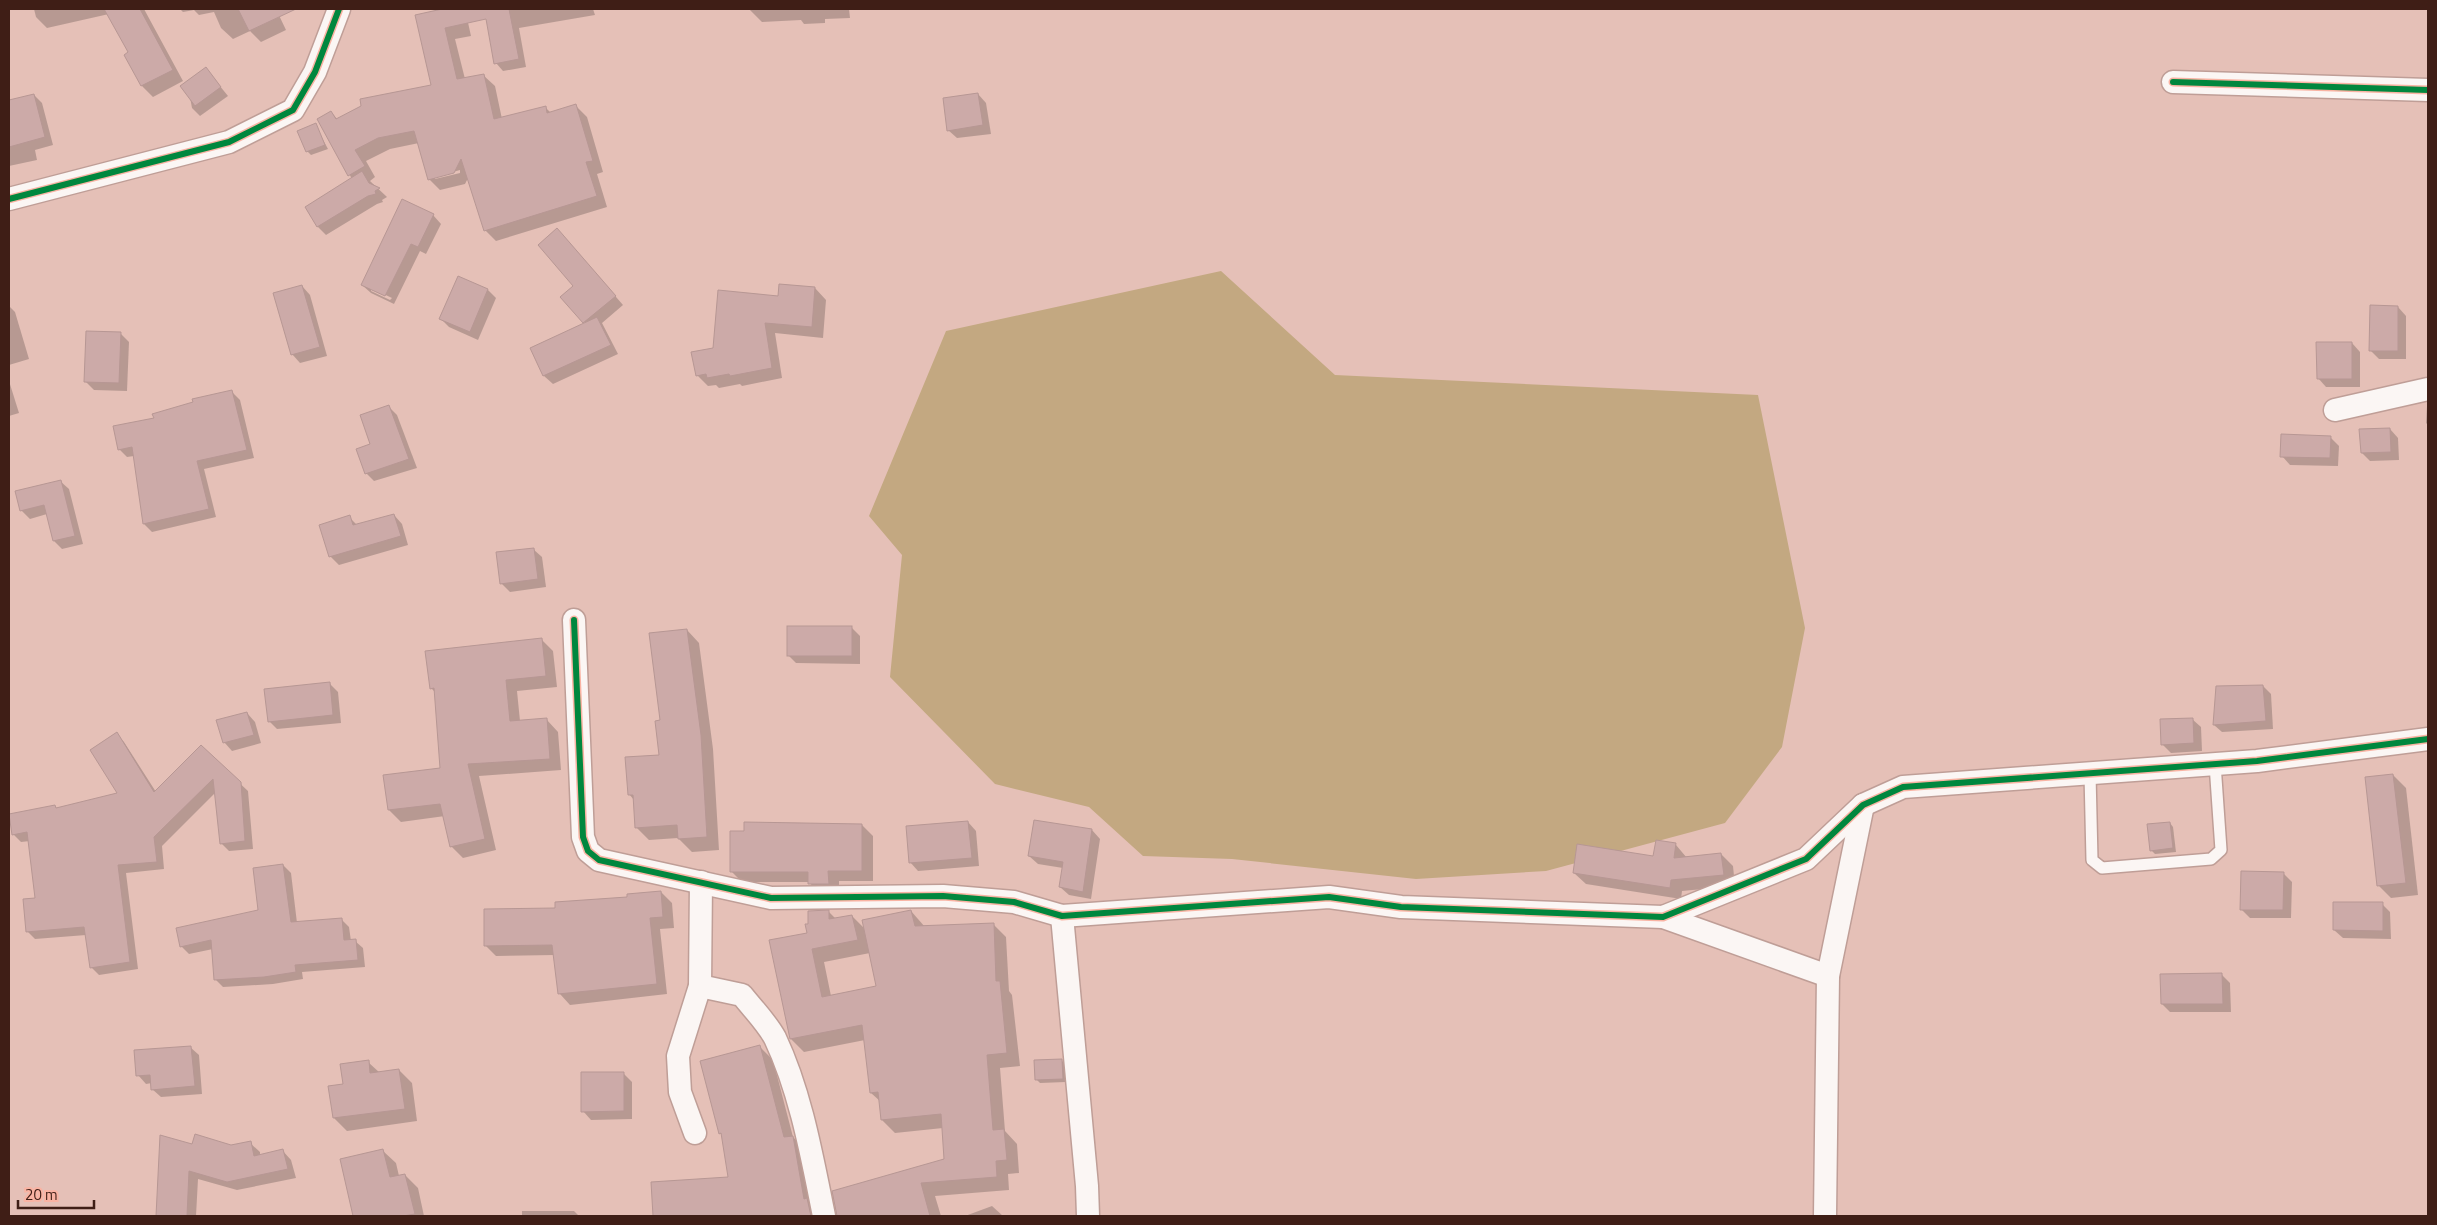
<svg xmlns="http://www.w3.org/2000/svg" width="2437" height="1225" font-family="'Titillium Web',sans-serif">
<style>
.green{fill:#c3a881}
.shadow{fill:#0003;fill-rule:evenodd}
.building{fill:#ccaaa8;stroke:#b79794}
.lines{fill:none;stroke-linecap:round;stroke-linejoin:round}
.lane-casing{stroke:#bf9e97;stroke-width:14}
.street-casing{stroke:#bf9e97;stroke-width:25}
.lane{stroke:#fbf6f4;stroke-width:11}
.street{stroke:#fbf6f4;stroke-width:22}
.cycleway-casing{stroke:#f9b3a3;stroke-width:9}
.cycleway{stroke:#00873e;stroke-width:6}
</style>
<rect width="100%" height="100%" fill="#e5c0b7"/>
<path class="green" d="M 1221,271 L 1335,375 L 1758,395 L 1805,628 L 1782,747 L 1725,823 L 1546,871 L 1416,879 L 1232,859 L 1143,856 L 1089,807 L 995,784 L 890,677 L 902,555 L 869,516 L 946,331 Z"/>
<g class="shadow">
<path d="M 34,9 L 144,9 L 183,81 L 153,97 L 142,86 L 125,55 L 129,53 L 109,14 L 47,28 L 36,17 Z"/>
<path d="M 180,9 L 276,9 L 286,30 L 261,42 L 250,31 L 233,39 L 221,28 L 214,12 L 199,15 L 194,10 L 183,12 Z"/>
<path d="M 447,9 L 457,9 L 467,18 L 471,36 L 455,39 L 465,79 L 483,75 L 495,86 L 502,119 L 545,107 L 551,113 L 576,106 L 587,117 L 603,172 L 597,174 L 607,207 L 496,241 L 485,230 L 468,178 L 465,184 L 440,190 L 429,179 L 419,143 L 390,149 L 366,161 L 375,177 L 370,181 L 387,197 L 382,200 L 383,202 L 377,204 L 326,235 L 318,227 L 306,208 L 352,179 L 319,119 L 331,112 L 338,120 L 433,86 L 416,16 ZM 460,170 L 460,173 L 435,179 L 435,177 Z"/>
<path d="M 485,9 L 593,9 L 595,15 L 519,28 L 526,67 L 503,71 L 496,63 Z"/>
<path d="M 749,9 L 849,9 L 850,18 L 825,19 L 825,23 L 804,24 L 801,20 L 762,22 Z"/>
<path d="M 206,69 L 228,96 L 200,116 L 192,108 L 187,82 Z"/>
<path d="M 978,94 L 986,103 L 991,134 L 957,138 L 948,130 Z"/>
<path d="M 34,95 L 42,103 L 53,145 L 35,150 L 37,160 L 9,166 L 9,101 Z"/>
<path d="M 315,125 L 328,149 L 311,155 L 307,151 Z"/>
<path d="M 433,215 L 441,224 L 426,254 L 420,251 L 394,304 L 371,293 L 362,285 ZM 371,288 L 392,298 L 390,300 L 371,291 Z"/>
<path d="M 565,238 L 623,305 L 602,323 L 618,354 L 553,384 L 544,376 L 532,349 L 586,324 L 562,297 L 575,286 Z"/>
<path d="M 458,277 L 488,290 L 496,298 L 478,340 L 449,327 L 441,319 Z"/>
<path d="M 302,286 L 310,295 L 327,356 L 300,363 L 292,354 Z"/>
<path d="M 815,288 L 826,300 L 823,338 L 775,333 L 782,378 L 742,386 L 740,384 L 719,388 L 716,385 L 708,386 L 697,375 L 779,297 Z"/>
<path d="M 9,306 L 15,312 L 29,359 L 9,365 Z"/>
<path d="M 2398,307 L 2406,316 L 2406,359 L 2379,359 L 2370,350 Z"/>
<path d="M 121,334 L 129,342 L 127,391 L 94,390 L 85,381 Z"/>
<path d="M 2352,343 L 2360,352 L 2360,387 L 2326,387 L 2318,378 Z"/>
<path d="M 9,381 L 19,413 L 9,416 Z"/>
<path d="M 232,392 L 240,400 L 254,458 L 204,469 L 216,517 L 152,532 L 144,524 L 134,456 L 127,457 L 119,449 Z"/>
<path d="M 2427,406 L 2428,406 L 2428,425 L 2426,423 Z"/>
<path d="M 389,407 L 397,415 L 417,468 L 374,481 L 366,473 Z"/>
<path d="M 2390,429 L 2398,438 L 2399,460 L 2370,461 L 2362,453 Z"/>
<path d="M 2330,437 L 2339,446 L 2338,466 L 2290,465 L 2282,456 Z"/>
<path d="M 60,481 L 69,489 L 83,544 L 62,549 L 54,541 L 47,514 L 30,519 L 21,510 Z"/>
<path d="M 394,515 L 402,524 L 408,545 L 339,565 L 330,556 L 349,517 L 357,525 Z"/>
<path d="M 533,549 L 542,557 L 546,587 L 510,592 L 501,583 Z"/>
<path d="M 852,628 L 860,636 L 860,664 L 796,663 L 788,655 Z"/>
<path d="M 687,630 L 699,643 L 713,749 L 719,850 L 692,852 L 678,838 L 649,840 L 636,827 L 634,800 L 629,794 L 660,756 L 662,722 Z"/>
<path d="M 541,639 L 553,651 L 557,687 L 517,691 L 520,721 L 547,720 L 558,732 L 561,770 L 479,776 L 496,850 L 463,858 L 451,846 L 445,816 L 401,822 L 389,810 L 441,769 L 436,693 L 431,688 Z"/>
<path d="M 329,683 L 338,692 L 341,723 L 277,729 L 269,721 Z"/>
<path d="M 2263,686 L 2271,694 L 2273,729 L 2222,732 L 2214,725 Z"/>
<path d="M 247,713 L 255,722 L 261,743 L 232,751 L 224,742 Z"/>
<path d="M 2192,719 L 2201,727 L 2202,751 L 2171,753 L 2162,744 Z"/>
<path d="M 116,734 L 124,742 L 156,792 L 201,747 L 248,791 L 253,849 L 229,851 L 221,843 L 216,792 L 162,846 L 164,869 L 126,873 L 138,969 L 99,975 L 91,967 L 86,935 L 35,939 L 27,931 L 37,899 L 30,841 L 21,842 L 13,834 L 55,806 L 57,809 L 119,793 Z"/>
<path d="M 2393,775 L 2406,788 L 2418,895 L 2391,898 L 2378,885 Z"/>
<path d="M 968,822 L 976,831 L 979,866 L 918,871 L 910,862 Z"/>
<path d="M 2170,823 L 2173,827 L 2176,852 L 2155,854 L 2151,850 Z"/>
<path d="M 862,825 L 873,836 L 873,881 L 839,881 L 839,894 L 820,895 L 809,882 L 742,882 L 732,872 Z"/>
<path d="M 1092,830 L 1100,839 L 1091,899 L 1069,895 L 1060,887 L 1063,868 L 1038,864 L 1029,856 Z"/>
<path d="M 1657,842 L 1676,845 L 1687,858 L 1721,854 L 1733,866 L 1735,886 L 1682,891 L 1681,899 L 1586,884 L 1574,873 L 1655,858 Z"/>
<path d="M 283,865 L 291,873 L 297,923 L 341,919 L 349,927 L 351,941 L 355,941 L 363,948 L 365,967 L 302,972 L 303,979 L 273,984 L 223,987 L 215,979 L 213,949 L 189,954 L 181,946 L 260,911 Z"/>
<path d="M 2283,873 L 2292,882 L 2291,918 L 2250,918 L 2241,909 Z"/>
<path d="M 661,892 L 672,903 L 674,928 L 660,929 L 667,994 L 570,1005 L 560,994 L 555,955 L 496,956 L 485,945 L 557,910 Z"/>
<path d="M 2382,904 L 2390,912 L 2391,939 L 2343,938 L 2334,930 Z"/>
<path d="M 911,911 L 925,927 L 993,924 L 1006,937 L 1009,991 L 1012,995 L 1020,1066 L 1000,1068 L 1005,1131 L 1017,1144 L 1019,1173 L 1008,1174 L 1009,1190 L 935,1196 L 941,1216 L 837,1216 L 834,1192 L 946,1160 L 943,1128 L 895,1133 L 882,1120 L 881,1102 L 871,1093 L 865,1040 L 804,1052 L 791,1039 L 808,934 L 829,912 L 836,919 L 852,916 L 866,930 ZM 870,953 L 877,987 L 831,996 L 824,962 Z"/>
<path d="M 2221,974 L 2230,983 L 2231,1012 L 2170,1012 L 2162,1004 Z"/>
<path d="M 190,1047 L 199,1055 L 202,1094 L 161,1097 L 152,1089 L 152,1083 L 146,1084 L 138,1075 Z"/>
<path d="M 760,1047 L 773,1060 L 793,1137 L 806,1150 L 820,1216 L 655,1216 L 653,1184 L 730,1178 L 723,1136 L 720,1133 Z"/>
<path d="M 1061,1060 L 1065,1064 L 1066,1082 L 1040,1083 L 1036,1079 Z"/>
<path d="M 368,1062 L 380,1073 L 399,1070 L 412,1083 L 417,1121 L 347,1131 L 334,1118 L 345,1085 Z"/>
<path d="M 623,1073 L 632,1082 L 632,1119 L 591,1120 L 583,1111 Z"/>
<path d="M 162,1136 L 193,1146 L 231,1146 L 250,1143 L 260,1152 L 260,1156 L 282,1150 L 291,1160 L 296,1178 L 237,1190 L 198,1179 L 196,1216 L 158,1216 Z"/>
<path d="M 383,1151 L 396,1163 L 399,1176 L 405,1175 L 418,1188 L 424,1216 L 355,1216 L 342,1160 Z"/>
<path d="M 992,1206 L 1003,1216 L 965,1216 Z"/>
<path d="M 522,1211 L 574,1211 L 579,1216 L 522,1216 Z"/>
</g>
<g class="building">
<path d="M 104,9 L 140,9 L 173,70 L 141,86 L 124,55 L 128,52 Z"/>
<path d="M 238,9 L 296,9 L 249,31 Z"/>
<path d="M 442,9 L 509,9 L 519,59 L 494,64 L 486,19 L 445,28 L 457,79 L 484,74 L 494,119 L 546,106 L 547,113 L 576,104 L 593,161 L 586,162 L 597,196 L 484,231 L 461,159 L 454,173 L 428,180 L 414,131 L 378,138 L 355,150 L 365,166 L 348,176 L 317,119 L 331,111 L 336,119 L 361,106 L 360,99 L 431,85 L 415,15 Z"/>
<path d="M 206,67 L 221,87 L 195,106 L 180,86 Z"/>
<path d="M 978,93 L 983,125 L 947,131 L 943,98 Z"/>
<path d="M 34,94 L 45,137 L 9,147 L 9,100 Z"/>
<path d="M 316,123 L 325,145 L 306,152 L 297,131 Z"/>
<path d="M 362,171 L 369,183 L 380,188 L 375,191 L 376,194 L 368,196 L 317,227 L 305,207 Z"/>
<path d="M 402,199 L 434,214 L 418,247 L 411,244 L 385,296 L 361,285 Z"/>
<path d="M 557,228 L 616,296 L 583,323 L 560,297 L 573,286 L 538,245 Z"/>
<path d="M 458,276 L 488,289 L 470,332 L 439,319 Z"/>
<path d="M 779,284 L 815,287 L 812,327 L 765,323 L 772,368 L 730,376 L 729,374 L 707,378 L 706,374 L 696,376 L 691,352 L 713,348 L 718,290 L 778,296 Z"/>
<path d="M 302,285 L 320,347 L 291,355 L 273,293 Z"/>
<path d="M 2370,305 L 2398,306 L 2398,351 L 2369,351 Z"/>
<path d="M 597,317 L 611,345 L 543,376 L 530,348 Z"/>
<path d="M 86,331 L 121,332 L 119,383 L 84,382 Z"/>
<path d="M 2316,342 L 2352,342 L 2352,379 L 2317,379 Z"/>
<path d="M 232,390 L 247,450 L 197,461 L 209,509 L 143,524 L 132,447 L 118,450 L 113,426 L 154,418 L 152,414 L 193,402 L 192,399 Z"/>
<path d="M 389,405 L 409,459 L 365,474 L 356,449 L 370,444 L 360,415 Z"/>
<path d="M 2390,428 L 2391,452 L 2361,453 L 2359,429 Z"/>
<path d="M 2281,434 L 2331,436 L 2330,458 L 2280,457 Z"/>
<path d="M 61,480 L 75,536 L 53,541 L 44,505 L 20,511 L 15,491 Z"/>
<path d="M 394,514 L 401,536 L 329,557 L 319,525 L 350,515 L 353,525 Z"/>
<path d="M 534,548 L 538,579 L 500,584 L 496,552 Z"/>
<rect x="787" y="626" width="65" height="30"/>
<path d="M 687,629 L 701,735 L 707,837 L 678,839 L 677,825 L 635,828 L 633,795 L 628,795 L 625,757 L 659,755 L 655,721 L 660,720 L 649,633 Z"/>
<path d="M 542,638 L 546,676 L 506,680 L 510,721 L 547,718 L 550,759 L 468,764 L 485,839 L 450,847 L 440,804 L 388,810 L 383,775 L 440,768 L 434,688 L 430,689 L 425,651 Z"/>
<path d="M 330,682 L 333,715 L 268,722 L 264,689 Z"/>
<path d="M 2263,685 L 2266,721 L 2213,725 L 2216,686 Z"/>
<path d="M 247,712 L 254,735 L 223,743 L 216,720 Z"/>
<path d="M 2193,718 L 2194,743 L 2161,745 L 2160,719 Z"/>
<path d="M 117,732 L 154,792 L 201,745 L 241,782 L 245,841 L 220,844 L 213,779 L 154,837 L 157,862 L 118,865 L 130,962 L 90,968 L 84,927 L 26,932 L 23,899 L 35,898 L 27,832 L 12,835 L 9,814 L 55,805 L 56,808 L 117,793 L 90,750 Z"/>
<path d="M 2393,774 L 2406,883 L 2377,886 L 2365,777 Z"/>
<path d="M 1034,820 L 1092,829 L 1083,892 L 1059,887 L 1063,862 L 1028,856 Z"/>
<path d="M 968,821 L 972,858 L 909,863 L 906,826 Z"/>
<path d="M 744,822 L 862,824 L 862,871 L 828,871 L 829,884 L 808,884 L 808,872 L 730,872 L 730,831 L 744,831 Z"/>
<path d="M 2170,822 L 2173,848 L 2150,851 L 2147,824 Z"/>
<path d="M 1656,840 L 1676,843 L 1674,858 L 1721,853 L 1724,875 L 1671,880 L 1670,888 L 1573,873 L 1577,844 L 1653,856 Z"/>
<path d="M 283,864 L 291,922 L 342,918 L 344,940 L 356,939 L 358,960 L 295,965 L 296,972 L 264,977 L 214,980 L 211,940 L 180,947 L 176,928 L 258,910 L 253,868 Z"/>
<path d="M 2241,871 L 2284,872 L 2283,910 L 2240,910 Z"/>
<path d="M 661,891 L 663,917 L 650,918 L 657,984 L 558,994 L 552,945 L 484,946 L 484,909 L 555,908 L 555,902 L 627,897 L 627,894 Z"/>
<path d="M 2333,902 L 2383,902 L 2383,931 L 2333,930 Z"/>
<path d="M 829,910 L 829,919 L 852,915 L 858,940 L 812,949 L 822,997 L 876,986 L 862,920 L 911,910 L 915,926 L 994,923 L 996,981 L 1000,981 L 1007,1053 L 987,1055 L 993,1130 L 1004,1129 L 1007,1160 L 996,1161 L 997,1177 L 921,1183 L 930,1216 L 837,1216 L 832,1191 L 944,1159 L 941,1114 L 881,1120 L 878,1092 L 870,1093 L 862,1025 L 790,1039 L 769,940 L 807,933 L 805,924 L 808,924 L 808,911 Z"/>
<path d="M 2222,973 L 2223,1004 L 2161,1004 L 2160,974 Z"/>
<path d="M 760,1045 L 784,1137 L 793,1136 L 804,1199 L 807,1198 L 811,1216 L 653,1216 L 651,1182 L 728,1177 L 721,1133 L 719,1134 L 700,1061 Z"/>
<path d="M 191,1046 L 195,1086 L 151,1090 L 150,1075 L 136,1076 L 134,1050 Z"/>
<path d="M 1062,1059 L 1063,1079 L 1035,1080 L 1034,1060 Z"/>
<path d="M 369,1060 L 370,1073 L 399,1069 L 405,1109 L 333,1118 L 328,1086 L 343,1084 L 340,1064 Z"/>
<path d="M 581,1072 L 624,1072 L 624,1111 L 581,1112 Z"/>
<path d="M 195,1134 L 231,1145 L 251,1141 L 254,1156 L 283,1149 L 288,1169 L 227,1182 L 189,1171 L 187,1216 L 156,1216 L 160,1135 L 192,1144 Z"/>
<path d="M 383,1149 L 390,1177 L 405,1174 L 415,1214 L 403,1216 L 353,1216 L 340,1159 Z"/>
</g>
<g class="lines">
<defs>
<path id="lane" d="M 2090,774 L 2092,860 L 2102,868 L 2211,859 L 2221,850 L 2215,764"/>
<g id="street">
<path d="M 2173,82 L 2428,90"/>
<path d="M 9,199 L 229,142 L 293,110 L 315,72 L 339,9"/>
<path d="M 2335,410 L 2428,389"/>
<path d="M 574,620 L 583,837 L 588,851 L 599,860 L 771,898 L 943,896 L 1014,902 L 1062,916 L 1329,897 L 1401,907 L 1663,917 L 1806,859 L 1863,805 L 1903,787 L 2257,761 L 2428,739"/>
<path d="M 1062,916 L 1087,1186 L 1088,1216"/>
<path d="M 1663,917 L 1828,976"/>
<path d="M 700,986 L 742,995 C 753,1009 767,1023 775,1038 C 801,1093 812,1157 824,1216"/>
<path d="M 695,1133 L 680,1092 L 678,1056 L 700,986 L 701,882"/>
<path d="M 1825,1216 L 1828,976 L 1863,805"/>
</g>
</defs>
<use href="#lane" class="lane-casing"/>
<use href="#street" class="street-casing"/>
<use href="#lane" class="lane"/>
<use href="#street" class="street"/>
<defs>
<g id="cycleway">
<path d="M 2173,82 L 2428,90"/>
<path d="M 9,199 L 229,142 L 293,110 L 315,72 L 339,9"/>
<path d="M 574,620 L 583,837 L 588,851 L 599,860 L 771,898 L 943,896 L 1014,902 L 1062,916 L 1329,897 L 1401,907 L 1663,917 L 1806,859 L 1863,805 L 1903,787 L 2257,761 L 2428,739"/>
</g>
</defs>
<use href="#cycleway" class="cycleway-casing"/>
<use href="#cycleway" class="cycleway"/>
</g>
<rect width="2437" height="1225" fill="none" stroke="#3f1e16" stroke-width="20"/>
<path d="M18 1200v8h76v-8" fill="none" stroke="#3f1e16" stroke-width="2.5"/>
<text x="25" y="1200" font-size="15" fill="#3f1e16" stroke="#f9b3a3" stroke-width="4" paint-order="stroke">20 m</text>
</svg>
